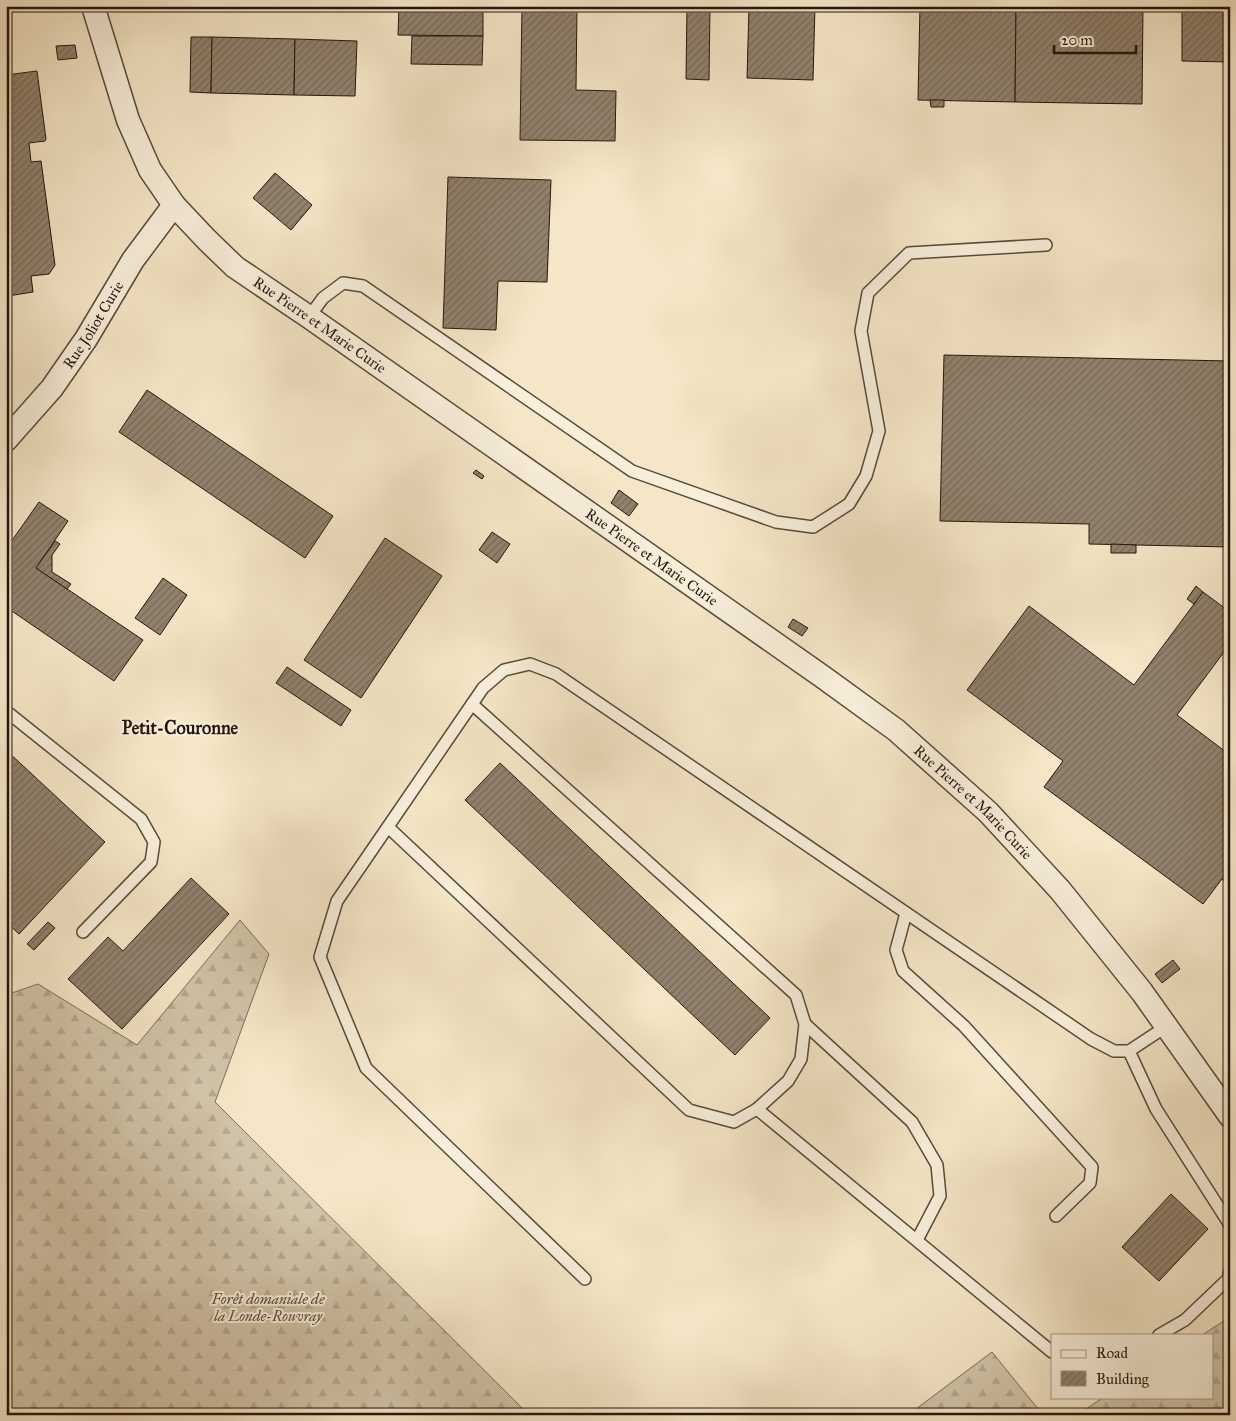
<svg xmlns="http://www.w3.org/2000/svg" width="1236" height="1421" font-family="'IM FELL Great Primer',serif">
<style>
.forest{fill:url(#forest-firs);stroke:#7a6c5b}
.building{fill:url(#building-hatch);stroke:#24160e}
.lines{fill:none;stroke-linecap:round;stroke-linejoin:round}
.lane-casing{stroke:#584a3c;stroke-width:14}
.street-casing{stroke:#584a3c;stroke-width:25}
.lane{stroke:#f8efdb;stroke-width:11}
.street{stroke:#f8efdb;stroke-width:22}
.labels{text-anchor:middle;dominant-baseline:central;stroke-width:4;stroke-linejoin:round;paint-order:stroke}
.street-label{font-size:15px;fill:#24160e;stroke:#f8efdb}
.park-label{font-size:15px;font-style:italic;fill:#584a3c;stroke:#f8efdb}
.quarter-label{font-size:18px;font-weight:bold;fill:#24160e;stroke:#f8efdb}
</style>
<defs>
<pattern id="forest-firs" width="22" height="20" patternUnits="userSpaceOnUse" patternTransform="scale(1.25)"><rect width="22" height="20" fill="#d1c3a8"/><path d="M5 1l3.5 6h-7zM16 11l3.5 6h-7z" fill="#b3a78f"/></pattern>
<pattern id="building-hatch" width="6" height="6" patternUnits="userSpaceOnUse" patternTransform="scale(1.25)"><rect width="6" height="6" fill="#91826e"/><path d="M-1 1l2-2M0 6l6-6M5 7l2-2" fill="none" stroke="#766959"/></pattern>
</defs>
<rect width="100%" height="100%" fill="#f5e6c7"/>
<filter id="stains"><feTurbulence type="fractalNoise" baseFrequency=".004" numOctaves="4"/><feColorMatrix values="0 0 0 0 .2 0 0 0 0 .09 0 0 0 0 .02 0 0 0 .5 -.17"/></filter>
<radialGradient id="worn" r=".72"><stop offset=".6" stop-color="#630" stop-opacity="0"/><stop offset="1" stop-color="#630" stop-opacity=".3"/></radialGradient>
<g class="forest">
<path d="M 240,920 L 269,954 L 215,1102 L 529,1415 L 6,1415 L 6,995 L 38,984 L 137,1045 Z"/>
<path d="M 1230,1317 L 1230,1415 L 1077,1415 L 1104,1397 L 1212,1397 L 1212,1335 L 1202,1335 Z"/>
<path d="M 992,1352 L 1043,1415 L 908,1415 Z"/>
</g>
<g class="building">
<path d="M 399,6 L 483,6 L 483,36 L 398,35 Z"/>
<path d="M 522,6 L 577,6 L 576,90 L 616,91 L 615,141 L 520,140 Z"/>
<path d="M 687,6 L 710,6 L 709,80 L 686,79 Z"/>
<path d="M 749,6 L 815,6 L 813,80 L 747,78 Z"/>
<path d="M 920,6 L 1016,6 L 1015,102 L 918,100 Z"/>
<path d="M 1016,6 L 1143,6 L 1142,104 L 1015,102 Z"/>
<path d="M 1182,6 L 1230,6 L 1230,62 L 1182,61 Z"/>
<path d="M 412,36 L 483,36 L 482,65 L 411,64 Z"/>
<path d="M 191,37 L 212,37 L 211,93 L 190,92 Z"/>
<path d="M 212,37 L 295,39 L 294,95 L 211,93 Z"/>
<path d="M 295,39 L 357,41 L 355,96 L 294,95 Z"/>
<path d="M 75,45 L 77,58 L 58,60 L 56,46 Z"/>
<path d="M 37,71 L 46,139 L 45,141 L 29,143 L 31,162 L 41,161 L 55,265 L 49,274 L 31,276 L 33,292 L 8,296 L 6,279 L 6,75 Z"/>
<path d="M 930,100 L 944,100 L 944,107 L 931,107 Z"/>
<path d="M 275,173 L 312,205 L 291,230 L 253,198 Z"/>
<path d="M 448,177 L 551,180 L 547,282 L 498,281 L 496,330 L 443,328 Z"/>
<path d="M 944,355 L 1230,361 L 1230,547 L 1089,544 L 1089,524 L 940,521 Z"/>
<path d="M 147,390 L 333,516 L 305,558 L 119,432 Z"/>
<path d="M 476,470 L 484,476 L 482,479 L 473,473 Z"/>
<path d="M 619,490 L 638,504 L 629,516 L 611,503 Z"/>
<path d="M 39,502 L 68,521 L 36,568 L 143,640 L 114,681 L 6,607 L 6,549 Z"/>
<path d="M 492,532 L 510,544 L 497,563 L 479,550 Z"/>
<path d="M 385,538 L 442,576 L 361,698 L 304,660 Z"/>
<path d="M 55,541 L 60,544 L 52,555 L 52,572 L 71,584 L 67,589 L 36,568 Z"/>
<path d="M 1111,544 L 1136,545 L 1136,553 L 1111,553 Z"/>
<path d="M 163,578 L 187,595 L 160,635 L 135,618 Z"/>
<path d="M 1196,586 L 1203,592 L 1194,604 L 1187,599 Z"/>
<path d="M 1203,592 L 1230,612 L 1230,644 L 1177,715 L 1230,755 L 1230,885 L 1222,879 L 1203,904 L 1044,787 L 1063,761 L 967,690 L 1029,606 L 1134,685 Z"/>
<path d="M 793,619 L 808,628 L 802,636 L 788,627 Z"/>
<path d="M 287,667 L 351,710 L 341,726 L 276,683 Z"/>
<path d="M 6,750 L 105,842 L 19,934 L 6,922 Z"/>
<path d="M 500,763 L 770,1018 L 735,1055 L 465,800 Z"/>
<path d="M 191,878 L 229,914 L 122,1029 L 68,979 L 108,937 L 123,951 Z"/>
<path d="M 48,922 L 55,928 L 34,950 L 27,944 Z"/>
<path d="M 1173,960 L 1180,969 L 1162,983 L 1155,974 Z"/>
<path d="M 1171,1194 L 1208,1229 L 1159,1281 L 1122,1247 Z"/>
</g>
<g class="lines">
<defs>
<g id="lane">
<path d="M 309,317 L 323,298 L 343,283 L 363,286 L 632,471 L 776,522 L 813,527 L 849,504 L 866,476 L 879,431 L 861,331 L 868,293 L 909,253 L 1046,245"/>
<path d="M 6,711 L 141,819 L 154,842 L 151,862 L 83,932"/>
<path d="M 388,827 L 689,1110 L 734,1122 L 757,1109 L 788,1081 L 801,1059 L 805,1024 L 796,995 L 472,704"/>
<path d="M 906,913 L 896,950 L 903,971 L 964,1026 L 1092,1167 L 1090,1183 L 1056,1216"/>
<path d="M 805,1024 L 912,1122 L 937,1165 L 940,1196 L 917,1240"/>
<path d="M 1129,1051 L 1156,1109 L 1230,1225"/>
<path d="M 757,1109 L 1052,1352"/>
<path d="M 585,1279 L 366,1068 L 320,957 L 337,901 L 483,688 L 504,670 L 530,664 L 556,674 L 1091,1039 L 1114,1051 L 1129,1051 L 1167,1026"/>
<path d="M 1159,1335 L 1185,1320 L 1228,1279 L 1230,1271"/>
</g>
<g id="street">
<path id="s1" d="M 93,6 L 128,120 L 150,170 L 174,205 L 207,240 L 235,267 L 309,317 L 823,677 L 896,730 L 988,812 L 1060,890 L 1142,992 L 1230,1116"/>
<path id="s2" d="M 6,440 L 52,388 L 86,339 L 133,260 L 174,205"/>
</g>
</defs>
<use href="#lane" class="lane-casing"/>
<use href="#street" class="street-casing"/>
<use href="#lane" class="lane"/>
<use href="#street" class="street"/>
</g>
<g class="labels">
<g class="street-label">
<text stroke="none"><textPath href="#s2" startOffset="145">Rue Joliot Curie</textPath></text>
<text stroke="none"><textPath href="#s1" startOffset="406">Rue Pierre et Marie Curie</textPath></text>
<text stroke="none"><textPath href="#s1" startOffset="811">Rue Pierre et Marie Curie</textPath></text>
<text stroke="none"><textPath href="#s1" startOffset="1216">Rue Pierre et Marie Curie</textPath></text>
</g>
<g class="park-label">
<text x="268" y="1299">Forêt domaniale de<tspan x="268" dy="17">la Londe-Rouvray</tspan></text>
</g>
<g class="quarter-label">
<text x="180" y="728">Petit-Couronne</text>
</g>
</g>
<rect width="1236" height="1421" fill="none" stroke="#f5e6c7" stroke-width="25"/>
<rect x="8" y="8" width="1221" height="1406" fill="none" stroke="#24160e" stroke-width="2.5"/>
<rect x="12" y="12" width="1211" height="1396" fill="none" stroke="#24160e"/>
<rect x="1051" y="1334" width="162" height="65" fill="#f8efdb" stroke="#a39889"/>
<rect x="1061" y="1350" width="25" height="8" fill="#f8efdb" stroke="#a39889"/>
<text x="1096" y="1358" font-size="15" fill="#24160e">Road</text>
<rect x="1061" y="1371" width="25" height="15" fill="url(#building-hatch)" stroke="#a39889"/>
<text x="1096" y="1384" font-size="15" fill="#24160e">Building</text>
<path d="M1054 45v8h82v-8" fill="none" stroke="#24160e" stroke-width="2.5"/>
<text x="1061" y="45" font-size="15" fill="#24160e" stroke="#f8efdb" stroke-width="4" paint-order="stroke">20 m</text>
<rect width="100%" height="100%" filter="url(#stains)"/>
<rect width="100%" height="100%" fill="url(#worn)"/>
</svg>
